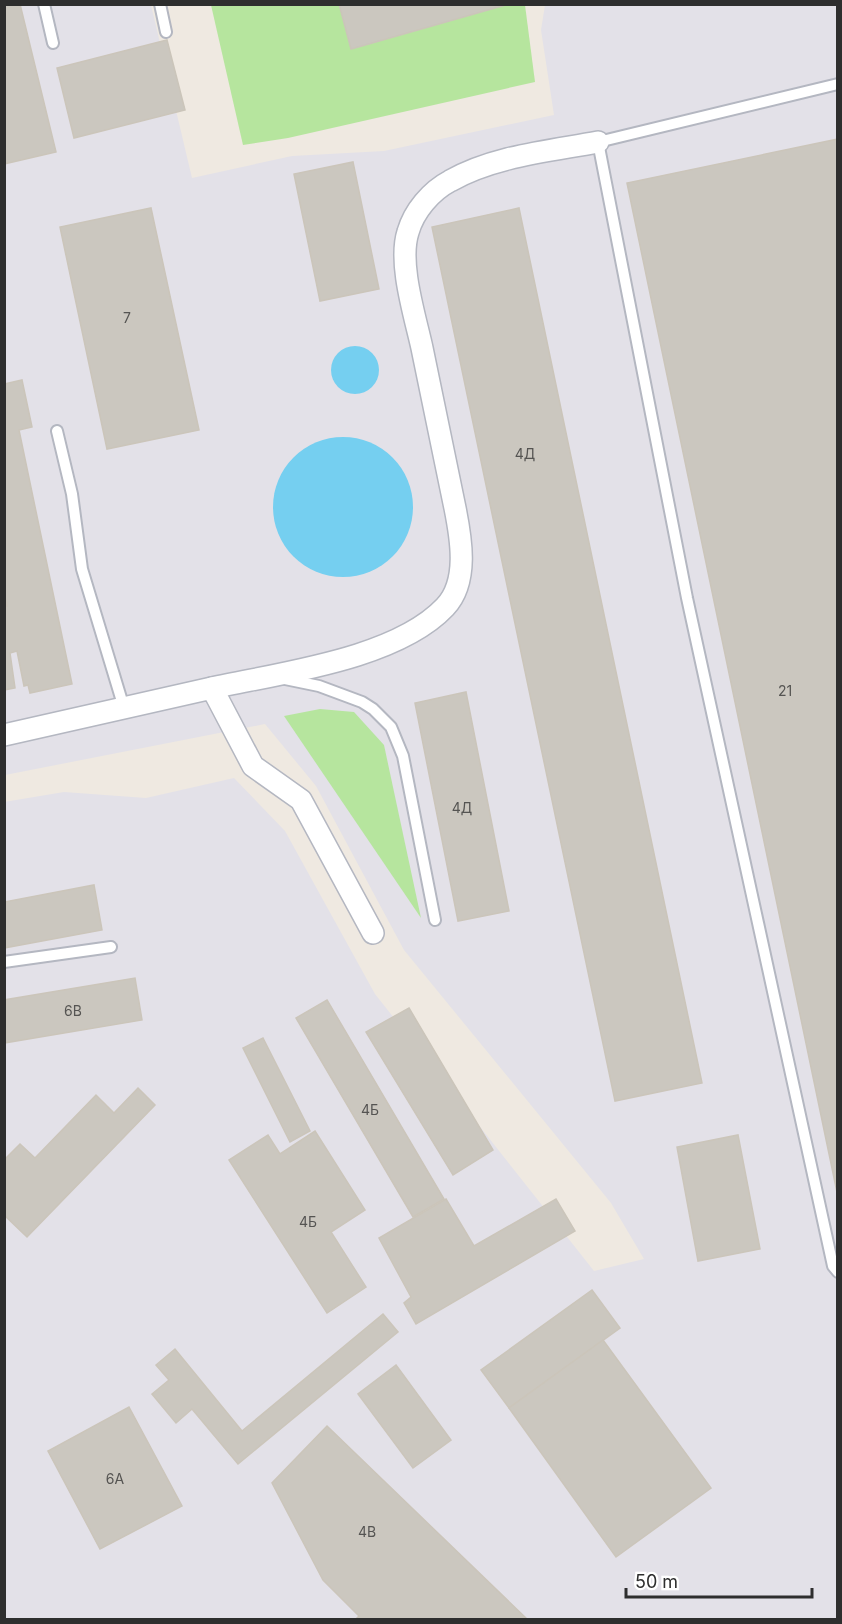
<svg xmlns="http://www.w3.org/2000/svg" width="842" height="1624" font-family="Inter,sans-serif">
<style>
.industrial{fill:#e3e1e8}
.green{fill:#b6e59e}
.water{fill:#75cff0}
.building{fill:#cbc7bf;stroke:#cbc5ba;stroke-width:1.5}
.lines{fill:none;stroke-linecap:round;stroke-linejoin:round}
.service-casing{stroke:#b4b7c1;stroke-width:14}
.minor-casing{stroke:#b4b7c1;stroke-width:24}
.service{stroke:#fff;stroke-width:10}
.minor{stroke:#fff;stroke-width:21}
.labels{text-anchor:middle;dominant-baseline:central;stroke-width:5;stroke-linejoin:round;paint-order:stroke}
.number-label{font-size:14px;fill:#555452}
</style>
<rect width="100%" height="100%" fill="#efe9e1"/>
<path class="industrial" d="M 20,5 L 151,5 L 192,178 L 292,156 L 384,151 L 554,115 L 541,30 L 545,5 L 837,5 L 837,1619 L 5,1619 L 4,802 L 64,792 L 146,798 L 234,778 L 285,831 L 375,994 L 594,1271 L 644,1259 L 611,1203 L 404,950 L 316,786 L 265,724 L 5,775 L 5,164 L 56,152 Z"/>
<g class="green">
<path d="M 211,5 L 525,5 L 535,82 L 288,138 L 243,145 Z"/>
<path d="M 320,709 L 354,712 L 384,745 L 421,918 L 284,716 Z"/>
</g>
<g class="water">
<circle cx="355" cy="370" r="24"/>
<circle cx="343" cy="507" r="70"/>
</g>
<g class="building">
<path d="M 4,4 L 20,4 L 56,152 L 4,164 Z"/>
<path d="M 339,4 L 509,4 L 351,49 Z"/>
<path d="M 167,40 L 185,110 L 74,138 L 57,68 Z"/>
<path d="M 838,139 L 838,1197 L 627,183 Z"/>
<path d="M 353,162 L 379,289 L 320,301 L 294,174 Z"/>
<path d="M 151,208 L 199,430 L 107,449 L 60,227 Z"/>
<path d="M 519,208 L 702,1083 L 615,1101 L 432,227 Z"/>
<path d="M 22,380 L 32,427 L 19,430 L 72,684 L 30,693 L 28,685 L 24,686 L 17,651 L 10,653 L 15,688 L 4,690 L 4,606 L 7,606 L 4,592 L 4,384 Z"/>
<path d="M 466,692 L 509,911 L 458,921 L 415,703 Z"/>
<path d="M 94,885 L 102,930 L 4,948 L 4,902 Z"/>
<path d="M 135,978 L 142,1020 L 4,1043 L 4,1000 Z"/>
<path d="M 327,1000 L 444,1199 L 413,1217 L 296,1018 Z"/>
<path d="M 409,1008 L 493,1150 L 453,1175 L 366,1032 Z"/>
<path d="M 263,1038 L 310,1131 L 290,1142 L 243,1048 Z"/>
<path d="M 138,1088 L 155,1105 L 27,1237 L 4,1215 L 4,1160 L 20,1144 L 35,1158 L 96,1095 L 114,1113 Z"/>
<path d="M 315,1131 L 365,1210 L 331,1232 L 366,1287 L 327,1313 L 229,1160 L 268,1135 L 280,1154 Z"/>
<path d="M 738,1135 L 760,1249 L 698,1261 L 677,1147 Z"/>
<path d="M 446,1199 L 474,1246 L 556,1199 L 575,1231 L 416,1324 L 404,1303 L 411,1297 L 379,1238 Z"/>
<path d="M 592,1290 L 620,1328 L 509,1408 L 481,1370 Z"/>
<path d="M 383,1314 L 398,1332 L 238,1464 L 192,1409 L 176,1423 L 152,1394 L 169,1380 L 156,1365 L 175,1349 L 242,1431 Z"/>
<path d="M 603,1340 L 711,1488 L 616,1557 L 509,1408 Z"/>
<path d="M 396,1365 L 451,1440 L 413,1468 L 358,1394 Z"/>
<path d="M 129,1407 L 182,1506 L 100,1549 L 48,1451 Z"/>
<path d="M 327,1426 L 528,1620 L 355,1620 L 359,1616 L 323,1580 L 272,1483 Z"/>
</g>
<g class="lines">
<defs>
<g id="service">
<path d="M 44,4 L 53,43"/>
<path d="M 160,4 L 166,32"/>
<path d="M 838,84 L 598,142 L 687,598 L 833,1266 L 838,1272"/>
<path d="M 57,431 L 72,494 L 82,569 L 124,708"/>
<path d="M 285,679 L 319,686 L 362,702 L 373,709 L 391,727 L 403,756 L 435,920"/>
<path d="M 4,962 L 111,947"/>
</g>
<g id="minor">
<path d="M 212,688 C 280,673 396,659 445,607 C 469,582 461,538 455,508 C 444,454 433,401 422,348 C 415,316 398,263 408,232 C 414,211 431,191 450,181 C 494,156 550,151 598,142"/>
<path d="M 4,735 L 212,688 L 253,766 L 301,800 L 373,933"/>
</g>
</defs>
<use href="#service" class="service-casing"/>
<use href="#minor" class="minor-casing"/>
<use href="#service" class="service"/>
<use href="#minor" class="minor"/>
</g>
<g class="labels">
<g class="number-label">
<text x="127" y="317">7</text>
<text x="525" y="453">4Д</text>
<text x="785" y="690">21</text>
<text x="462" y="807">4Д</text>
<text x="73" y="1010">6В</text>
<text x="370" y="1109">4Б</text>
<text x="308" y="1221">4Б</text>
<text x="115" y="1478">6А</text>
<text x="367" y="1531">4В</text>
</g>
</g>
<rect width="842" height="1624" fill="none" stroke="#2e2e2e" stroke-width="12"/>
<path d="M626 1588v9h186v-9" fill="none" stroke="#2e2e2e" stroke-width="3"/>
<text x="635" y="1588" font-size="18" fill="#2e2e2e" stroke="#ffffff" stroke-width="4.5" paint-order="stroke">50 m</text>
</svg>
